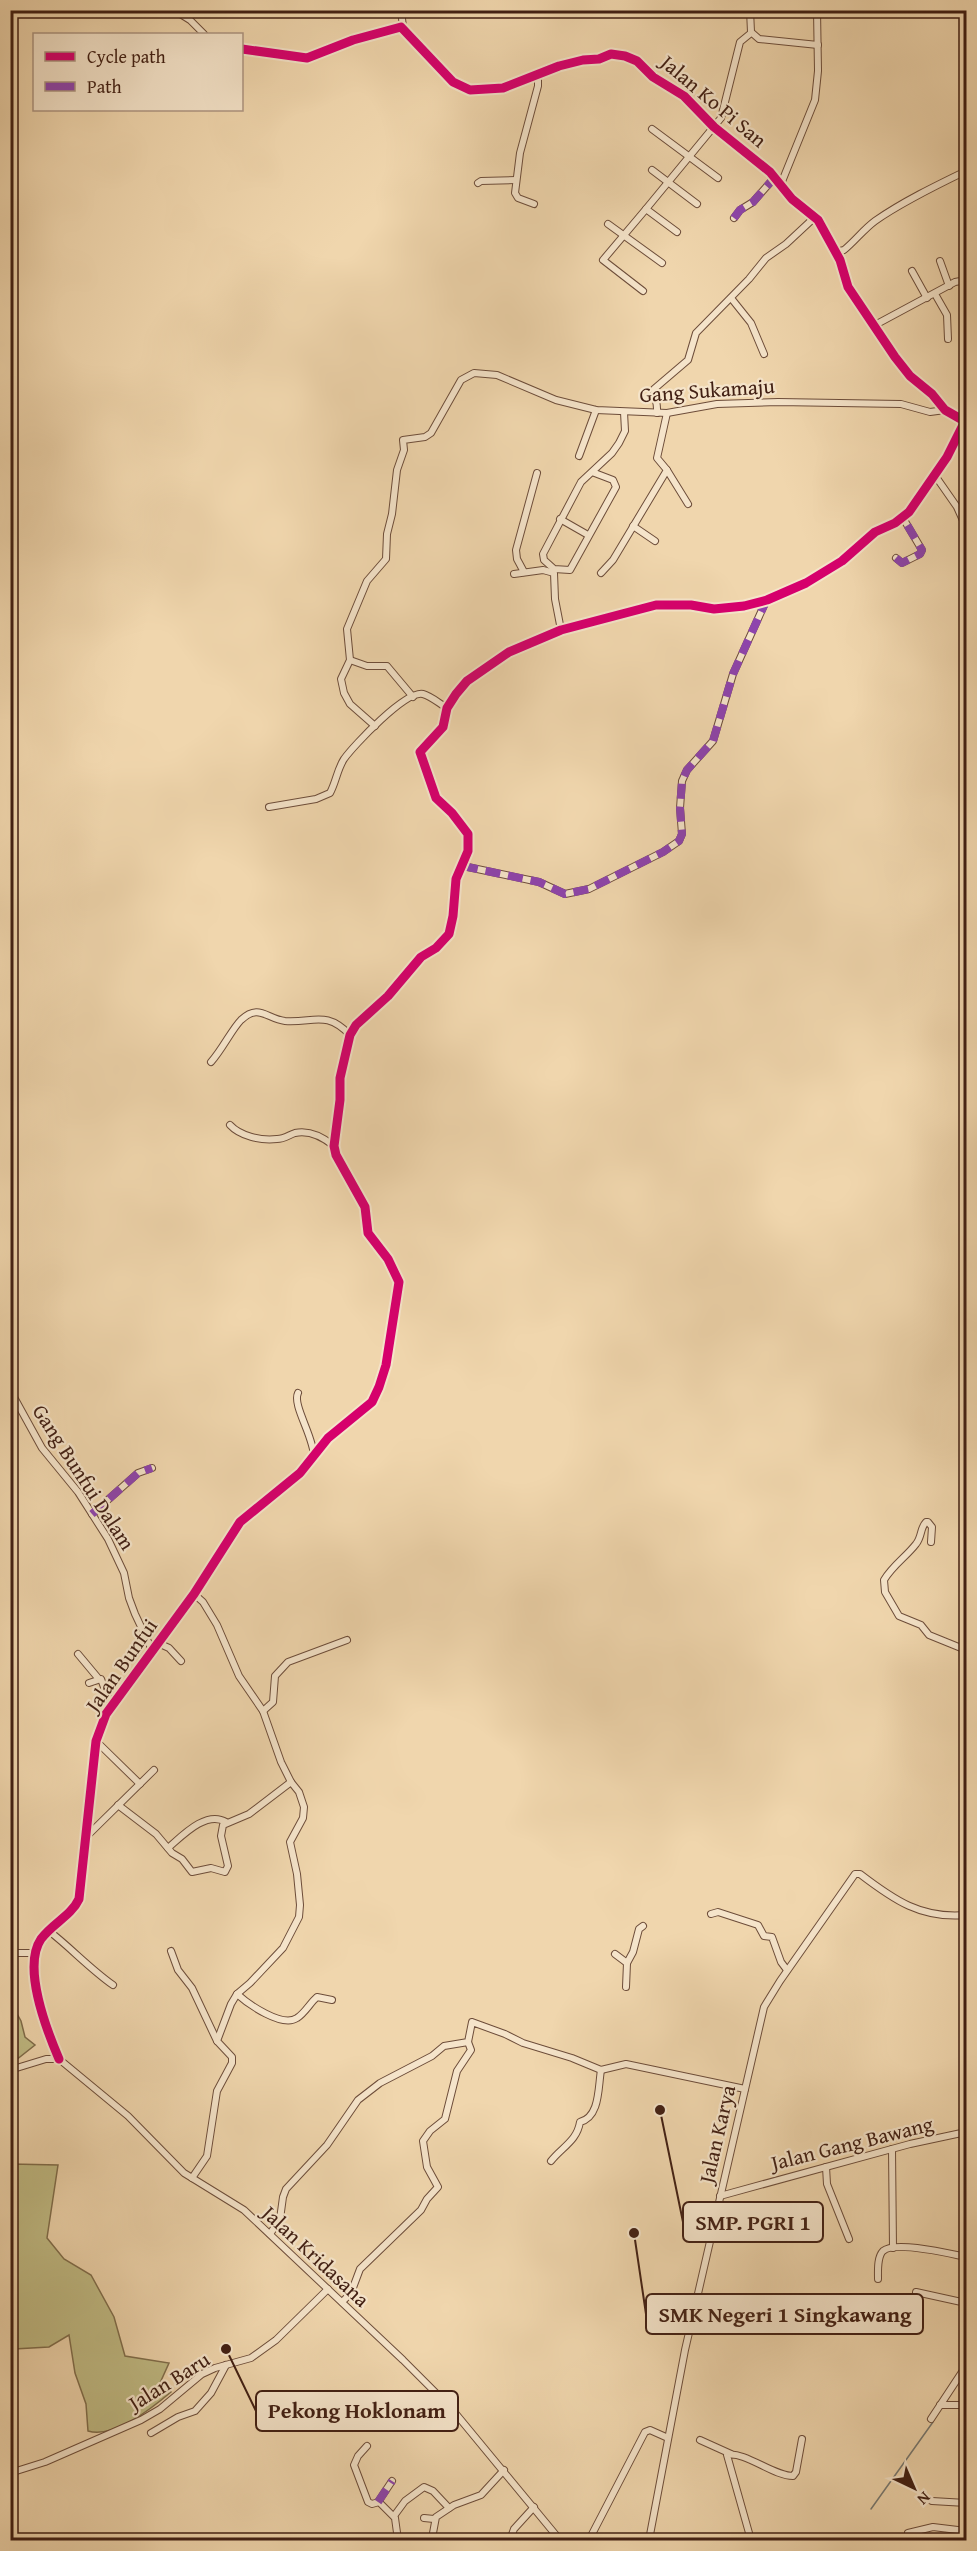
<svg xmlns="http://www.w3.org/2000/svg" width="977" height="2551" font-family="'Gentium Book Plus',serif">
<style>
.green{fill:#c1bc85;stroke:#816e4c;stroke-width:1.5}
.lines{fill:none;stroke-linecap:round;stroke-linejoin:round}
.stream{stroke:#787a73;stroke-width:1.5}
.minor-casing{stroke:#6d4d3a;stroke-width:8}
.minor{stroke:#f5e4ca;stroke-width:6}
.quiet{stroke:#8e44ad;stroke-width:8;stroke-dasharray:15 8;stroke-linecap:butt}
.cycleway-casing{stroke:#f5e4ca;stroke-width:13}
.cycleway{stroke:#d6006c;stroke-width:9}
.labels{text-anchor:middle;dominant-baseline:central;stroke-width:4.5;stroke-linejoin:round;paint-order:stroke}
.street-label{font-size:21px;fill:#411f13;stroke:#f5e4ca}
.leader{fill:none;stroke:#411f13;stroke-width:2}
.callout-dot{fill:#411f13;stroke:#f5e4ca;stroke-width:2}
.callout{fill:#f5e4ca;stroke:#411f13;stroke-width:2}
.callout-label{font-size:22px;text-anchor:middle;font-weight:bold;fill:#411f13}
</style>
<rect width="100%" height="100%" fill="#f0d6ad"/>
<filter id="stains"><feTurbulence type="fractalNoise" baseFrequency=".00333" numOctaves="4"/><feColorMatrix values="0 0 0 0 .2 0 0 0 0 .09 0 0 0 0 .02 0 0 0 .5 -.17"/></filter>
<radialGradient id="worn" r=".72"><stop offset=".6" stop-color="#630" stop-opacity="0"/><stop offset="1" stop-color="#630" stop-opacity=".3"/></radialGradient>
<g class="green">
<path d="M 11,2003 L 21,2021 L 25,2037 L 35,2045 L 11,2064 Z"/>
<path d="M 11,2164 L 58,2165 L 47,2238 L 64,2259 L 91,2275 L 114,2317 L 125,2356 L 169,2363 L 160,2383 L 171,2392 C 152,2408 114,2439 88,2431 L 86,2404 L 75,2373 L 69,2335 L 49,2347 L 14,2349 L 11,2352 Z"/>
</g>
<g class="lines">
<path class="stream" d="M 871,2509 L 933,2422"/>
<defs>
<g id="minor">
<path d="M 174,10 L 190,20 L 204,34"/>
<path d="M 401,10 L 403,27"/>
<path d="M 750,10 L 751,32 L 759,39 L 818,45"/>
<path d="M 242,49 L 307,58 L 353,40 L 401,27 L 453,82 L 470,90 L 503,88 L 559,66 L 583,60 L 599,59 L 611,54 L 625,56 L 637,61 L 653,77 L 684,96 L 714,127 L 770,172 L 792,199 L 818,220 L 840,260 L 848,287 L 895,357 L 910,376 L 932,394 L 945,410 L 966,422"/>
<path d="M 652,129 L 718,178"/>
<path d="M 652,170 L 697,204"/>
<path d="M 478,183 L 481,181 L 516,180"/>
<path d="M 781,184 L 815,100 L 818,71 L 817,10"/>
<path d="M 534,204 L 518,198 L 515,193 L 520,153 L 538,86 L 538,76"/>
<path d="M 646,209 L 721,118 L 740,42 L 751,33"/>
<path d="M 734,218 L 740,210 L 753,202 L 775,177"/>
<path d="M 608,224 L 662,263"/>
<path d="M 836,252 L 844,250 C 855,241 864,229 875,221 C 902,202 937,185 966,171"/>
<path d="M 940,261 L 949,286"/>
<path d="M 912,271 L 927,298"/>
<path d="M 643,291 L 603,260 L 646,209 L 677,232"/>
<path d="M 935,294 L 947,315 L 948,339"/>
<path d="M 731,298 L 751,323 L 764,354"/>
<path d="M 875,325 L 955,282 L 966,280"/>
<path d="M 657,413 C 658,403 654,397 654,389 L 688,360 L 696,333 L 749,279 L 766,258 L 786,244 L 815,217"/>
<path d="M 579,456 L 596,410"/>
<path d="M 667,470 L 688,504"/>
<path d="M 592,472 L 613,480 L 616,487 L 570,570 L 554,569 L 544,560 L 543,554 L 581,482 L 612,453 L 619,443 L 625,431 L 624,412"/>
<path d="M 934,474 L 957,507 L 966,527"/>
<path d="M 560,519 L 588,535"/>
<path d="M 633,526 L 655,541"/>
<path d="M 896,558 L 902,563 L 920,554 L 922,550 L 903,518"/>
<path d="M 524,572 L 517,559 L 516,550 L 537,473"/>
<path d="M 601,573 L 613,560 L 667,470 L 657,458 L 667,413"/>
<path d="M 514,574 L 543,570 L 554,573 L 555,599 L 561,630"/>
<path d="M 350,660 L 367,666 L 387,666 L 413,697"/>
<path d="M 375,726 L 350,704 L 344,693 L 341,679 L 350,660 L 347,629 L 367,581 L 386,559 L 387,534 L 392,514 L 397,470 L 404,450 L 403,440 L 425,437 L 431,433 L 461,380 L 474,373 L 497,375 L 556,400 L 596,410 L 667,413 L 717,404 L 778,402 L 901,404 L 930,412 L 945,410"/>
<path d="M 269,807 L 316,799 L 330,793 C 336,782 337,770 344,759 C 354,745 406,690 423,694 C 431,696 440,704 447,708"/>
<path d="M 463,866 L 539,882 L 565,894 L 589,889 L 663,852 L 679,841 L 682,834 L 680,808 L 682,781 L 687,770 L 713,741 L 733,674 L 766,601"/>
<path d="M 211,1062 C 222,1050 232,1029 241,1020 C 259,1003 267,1019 285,1021 C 314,1023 326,1010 350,1035"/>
<path d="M 230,1125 C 240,1136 261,1141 277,1139 C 284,1139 289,1135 295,1133 C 309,1130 323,1137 334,1146"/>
<path d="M 10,1390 L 42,1448 L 78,1492 L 108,1539 L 124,1573 L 129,1598 L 135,1614 L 152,1650"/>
<path d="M 298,1393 C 292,1405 314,1437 314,1457"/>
<path d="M 92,1514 L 138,1473 L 152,1468"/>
<path d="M 931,1542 L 932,1527 L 928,1522 L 926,1522 C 920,1528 922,1537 916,1544 C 906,1557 893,1565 884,1580 L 885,1592 L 899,1616 L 921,1625 L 929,1635 L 966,1650"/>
<path d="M 158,1643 L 169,1648 L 181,1661"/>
<path d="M 78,1654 L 98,1678"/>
<path d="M 89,1683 L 101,1679 L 111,1706"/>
<path d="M 263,1711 L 273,1702 L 275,1676 L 288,1662 L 347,1640"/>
<path d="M 96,1741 L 140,1784"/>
<path d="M 118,1805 L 156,1834 L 172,1853 L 182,1859 L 192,1872 L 211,1868 L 225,1872 L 228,1866 L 221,1836 L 223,1825 L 249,1814 L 291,1782"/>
<path d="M 86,1837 L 154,1770"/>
<path d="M 168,1848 C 182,1836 206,1810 226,1822"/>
<path d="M 711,1914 L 718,1912 L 758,1925 L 764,1936 L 772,1937 L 781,1962 L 787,1970"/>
<path d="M 962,1915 L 966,1931"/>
<path d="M 49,1931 C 71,1948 89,1968 113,1985"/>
<path d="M 171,1951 L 178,1970 L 192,1988 L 217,2041"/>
<path d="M 10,1953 L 35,1953"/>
<path d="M 615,1954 L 627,1963"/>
<path d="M 626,1987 L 627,1963 L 633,1952 L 639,1929 L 643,1926"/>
<path d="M 237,1994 C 248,2004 282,2028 297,2018 C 305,2013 310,2003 317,1997 L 332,2000"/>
<path d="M 59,2059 C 47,2031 22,1967 41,1939 C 53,1923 71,1916 79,1899 L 96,1741 L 106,1714 L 194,1594 L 240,1522 L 300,1473 L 328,1438 L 372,1402 L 379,1387 L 386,1365 L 399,1282 L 388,1259 L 368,1233 L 365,1207 L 336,1155 L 334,1146 L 340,1100 L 340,1078 L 350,1035 L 356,1025 L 388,996 L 421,957 L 436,948 L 449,934 L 453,916 L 456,879 L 468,851 L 468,834 L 452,813 L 436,798 L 420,752 L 443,727 L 447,708 L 456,694 L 467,681 L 509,652 L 561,630 L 656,605 L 691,605 L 714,609 L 744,606 L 767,600 L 806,583 L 842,561 L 875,532 L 895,523 L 909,512 L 947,457 L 965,421"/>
<path d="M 10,2070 L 46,2059 L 59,2059 L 128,2116 L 184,2173 L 244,2210 L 403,2360 L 451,2408 L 560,2540"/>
<path d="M 892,2149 L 893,2248"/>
<path d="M 551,2161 C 562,2147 577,2141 580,2122 C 600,2117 598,2088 601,2070"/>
<path d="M 826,2167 L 827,2184 L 849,2239"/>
<path d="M 192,2178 L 207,2156 L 217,2091 L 232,2063 L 232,2057 L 217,2041 L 231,2004 L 237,1994 L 250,1983 L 283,1948 L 299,1917 L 300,1905 L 297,1874 L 290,1842 L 303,1818 L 304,1807 L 299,1792 L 291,1782 L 281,1762 L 263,1711 L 239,1676 L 217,1625 L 203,1602 L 194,1594"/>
<path d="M 720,2196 L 910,2144 L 966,2132"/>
<path d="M 270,2234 L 280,2219 L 283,2197 L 286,2189 L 327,2145 L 358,2100 L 380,2083 L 432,2056 L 444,2046 L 468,2042 L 472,2022 L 505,2034 L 523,2043 L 572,2058 L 601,2070 L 626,2064 L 745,2089"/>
<path d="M 878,2279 C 878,2271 877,2257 883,2251 C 895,2240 951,2254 966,2257"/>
<path d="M 916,2292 L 966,2303"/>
<path d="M 342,2302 L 351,2293 L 360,2269 L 421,2210 L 427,2199 L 438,2187 L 427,2167 L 423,2141 L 430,2131 L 445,2119 L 457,2071 L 471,2050 L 468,2042"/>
<path d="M 940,2405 L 966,2405"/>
<path d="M 931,2419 L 966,2366"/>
<path d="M 151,2433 L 178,2417 L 195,2411 L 211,2393 L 226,2365"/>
<path d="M 700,2440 L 731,2454"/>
<path d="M 367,2446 L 358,2456 L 354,2465 L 368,2502 L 372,2504 L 379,2502 L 395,2518 L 398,2540"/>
<path d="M 10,2473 L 45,2462 L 141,2420 L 160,2409 L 202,2374 L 215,2368 L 251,2358 L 276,2340 L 328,2289"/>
<path d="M 932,2501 L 966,2503"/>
<path d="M 378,2502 L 392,2481"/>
<path d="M 394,2516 L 405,2501 L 424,2487 L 433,2491 L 449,2508"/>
<path d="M 424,2518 L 434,2519"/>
<path d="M 433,2533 L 436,2517 L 454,2505 L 481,2495 L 504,2470"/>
<path d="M 908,2533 L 933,2527 L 966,2531"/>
<path d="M 510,2540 L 514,2529 L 534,2507"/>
<path d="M 589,2540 L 645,2432 L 650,2430 L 668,2438"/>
<path d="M 649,2540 L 685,2350 L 764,2007 L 780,1981 L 855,1874 L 860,1874 C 894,1900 921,1919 966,1915"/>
<path d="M 751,2540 L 727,2455 C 745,2451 773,2476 793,2476 L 796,2472 L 802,2439"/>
</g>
</defs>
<use href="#minor" class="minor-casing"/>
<use href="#minor" class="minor"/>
<g class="quiet">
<path d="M 734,218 L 740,210 L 753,202 L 775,177"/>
<path d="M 896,558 L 902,563 L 920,554 L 922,550 L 903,518"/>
<path d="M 463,866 L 539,882 L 565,894 L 589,889 L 663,852 L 679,841 L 682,834 L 680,808 L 682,781 L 687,770 L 713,741 L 733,674 L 766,601"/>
<path d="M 92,1514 L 138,1473 L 152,1468"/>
<path d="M 378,2502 L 392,2481"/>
</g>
<defs>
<g id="cycleway">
<path d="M 242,49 L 307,58 L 353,40 L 401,27 L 453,82 L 470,90 L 503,88 L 559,66 L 583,60 L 599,59 L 611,54 L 625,56 L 637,61 L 653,77 L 684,96 L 714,127 L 770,172 L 792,199 L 818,220 L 840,260 L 848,287 L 895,357 L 910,376 L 932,394 L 945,410 L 966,422"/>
<path d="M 59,2059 C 47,2031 22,1967 41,1939 C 53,1923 71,1916 79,1899 L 96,1741 L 106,1714 L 194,1594 L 240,1522 L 300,1473 L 328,1438 L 372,1402 L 379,1387 L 386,1365 L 399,1282 L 388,1259 L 368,1233 L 365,1207 L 336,1155 L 334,1146 L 340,1100 L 340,1078 L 350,1035 L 356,1025 L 388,996 L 421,957 L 436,948 L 449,934 L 453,916 L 456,879 L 468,851 L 468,834 L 452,813 L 436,798 L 420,752 L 443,727 L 447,708 L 456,694 L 467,681 L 509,652 L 561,630 L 656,605 L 691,605 L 714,609 L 744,606 L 767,600 L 806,583 L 842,561 L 875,532 L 895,523 L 909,512 L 947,457 L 965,421"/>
</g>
</defs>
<use href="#cycleway" class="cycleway-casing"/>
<use href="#cycleway" class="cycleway"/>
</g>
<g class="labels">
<g class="street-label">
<text transform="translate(714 101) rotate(40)">Jalan Ko Pi San</text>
<text transform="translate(707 390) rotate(-4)">Gang Sukamaju</text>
<text transform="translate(84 1477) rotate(57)">Gang Bunfui Dalam</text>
<text transform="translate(121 1665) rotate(-55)">Jalan Bunfui</text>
<text transform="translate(717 2134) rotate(-77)">Jalan Karya</text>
<text transform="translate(852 2143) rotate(-14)">Jalan Gang Bawang</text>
<text transform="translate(316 2256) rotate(43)">Jalan Kridasana</text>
<text transform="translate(169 2381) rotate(-32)">Jalan Baru</text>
</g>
</g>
<path class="leader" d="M660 2110L683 2222M634 2233L646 2314M226 2349L256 2411"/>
<g class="callout-dot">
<circle cx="660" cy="2110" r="6"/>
<circle cx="634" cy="2233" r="6"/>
<circle cx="226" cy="2349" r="6"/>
</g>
<g class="callout">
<rect x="683" y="2202" width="140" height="40" rx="6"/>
<rect x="646" y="2294" width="277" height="40" rx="6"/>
<rect x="256" y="2391" width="202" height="40" rx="6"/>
</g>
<g class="callout-label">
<text x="753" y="2230">SMP. PGRI 1</text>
<text x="785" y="2322">SMK Negeri 1 Singkawang</text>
<text x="357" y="2418">Pekong Hoklonam</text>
</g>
<rect width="977" height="2551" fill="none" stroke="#f0d6ad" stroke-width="36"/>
<rect x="12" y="12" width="953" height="2527" fill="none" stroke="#411f13" stroke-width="3"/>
<rect x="18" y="18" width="941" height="2515" fill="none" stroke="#411f13" stroke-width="1.5"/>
<rect x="33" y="33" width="210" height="78" fill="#f5e4ca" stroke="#ad9581" stroke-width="1.5"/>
<rect x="45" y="52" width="30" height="9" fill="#d6006c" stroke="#ad9581" stroke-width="1.5"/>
<text x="87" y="63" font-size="18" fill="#411f13">Cycle path</text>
<rect x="45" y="82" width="30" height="9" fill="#8e44ad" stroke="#ad9581" stroke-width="1.5"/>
<text x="87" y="93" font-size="18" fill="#411f13">Path</text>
<g transform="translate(914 2488) rotate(136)" stroke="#f5e4ca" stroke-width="4.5" paint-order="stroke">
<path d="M0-4.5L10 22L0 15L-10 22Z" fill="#411f13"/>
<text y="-9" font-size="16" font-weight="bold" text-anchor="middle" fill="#411f13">N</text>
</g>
<rect width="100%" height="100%" filter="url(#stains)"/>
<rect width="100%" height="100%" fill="url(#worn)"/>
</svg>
